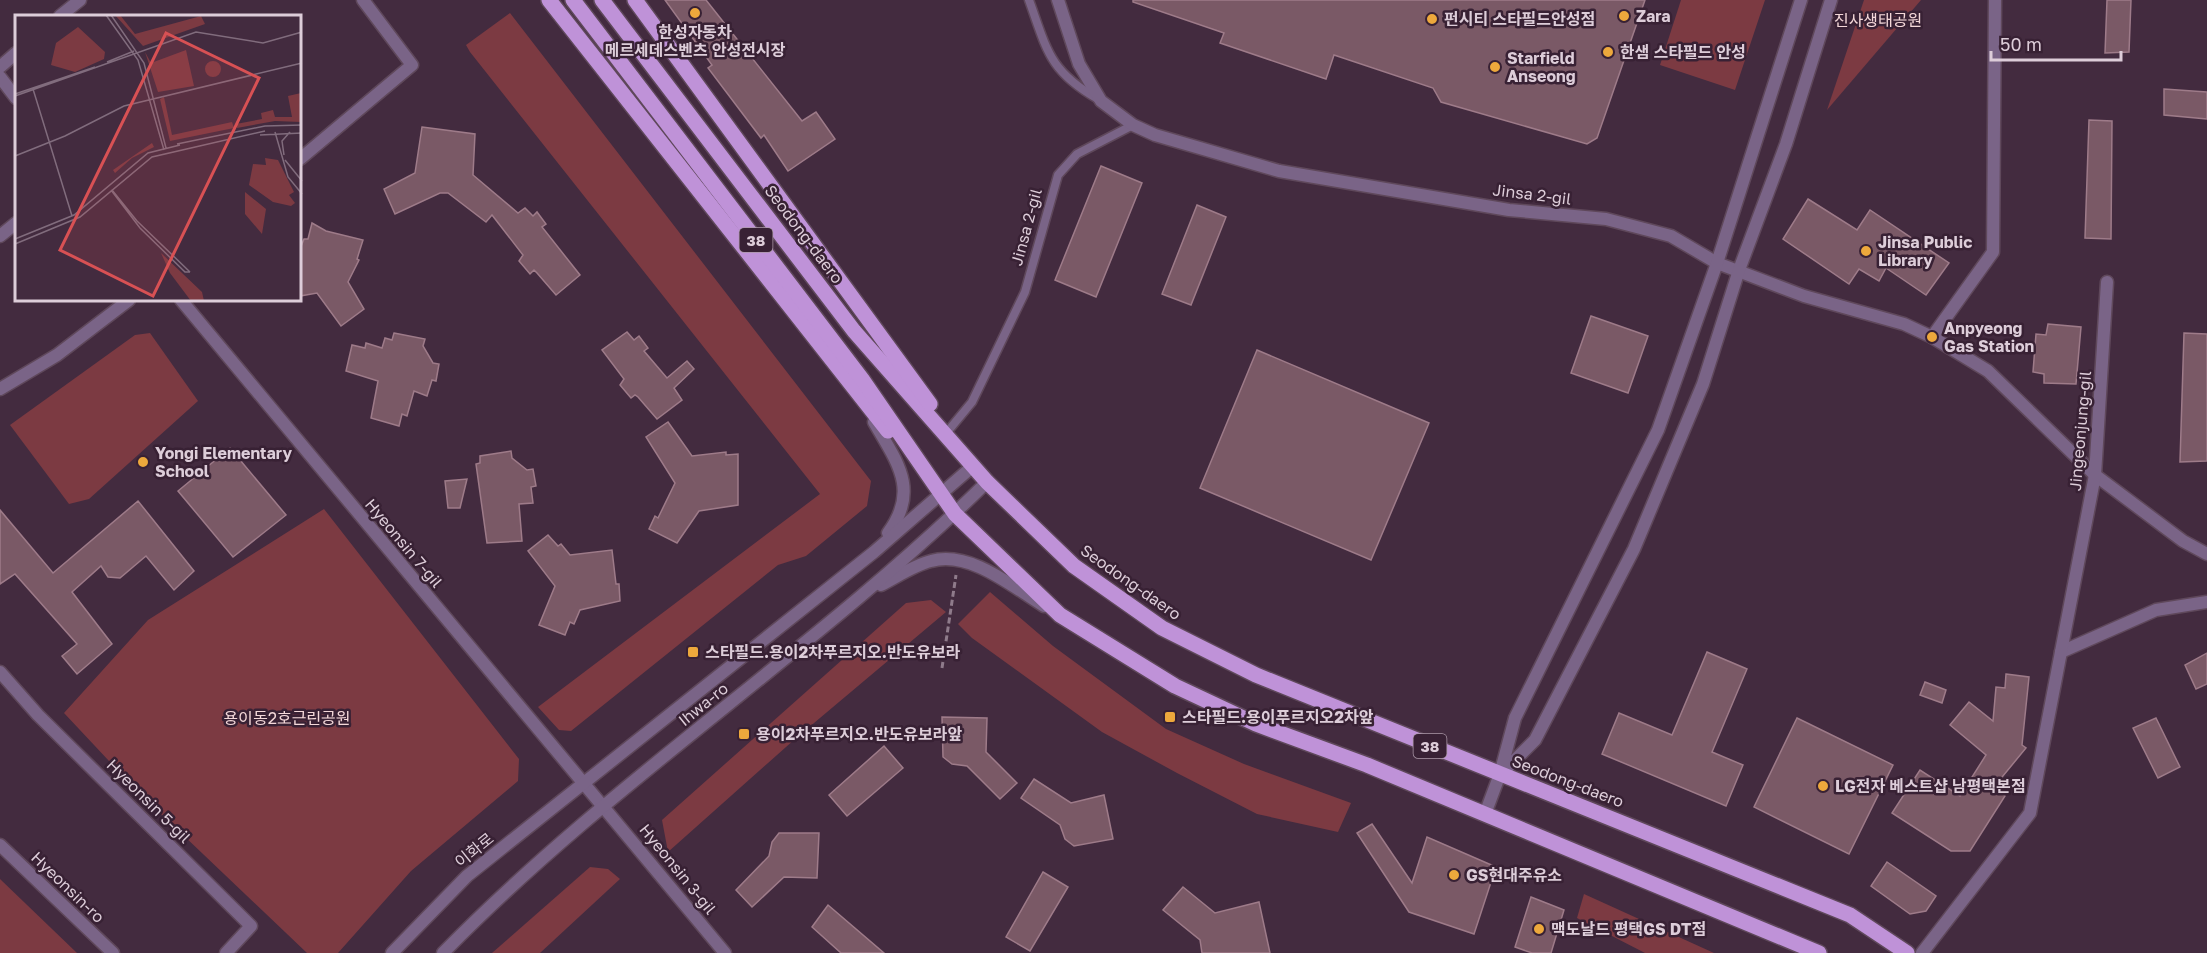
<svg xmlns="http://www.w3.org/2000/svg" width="2207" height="953" font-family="'Golos Text','Noto Sans KR',sans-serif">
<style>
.green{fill:#7c3a42}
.building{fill:#7a5966;stroke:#9e7b89;stroke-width:1.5}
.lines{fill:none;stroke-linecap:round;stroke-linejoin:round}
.service-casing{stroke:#5f485b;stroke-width:11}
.minor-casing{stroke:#5f485b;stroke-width:15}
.tertiary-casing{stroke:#5f485b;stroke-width:15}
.primary-casing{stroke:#5f485b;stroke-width:18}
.path{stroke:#8f7b8b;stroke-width:3;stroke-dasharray:6 3;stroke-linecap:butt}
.service{stroke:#7a6487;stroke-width:8}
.minor{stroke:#7a6487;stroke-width:12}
.tertiary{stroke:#7a6487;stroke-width:12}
.primary{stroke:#bf92d8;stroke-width:15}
.poi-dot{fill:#eda83c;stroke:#382134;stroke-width:2}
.labels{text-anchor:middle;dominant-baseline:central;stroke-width:5;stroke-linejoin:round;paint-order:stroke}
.shield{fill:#382134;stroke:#ac99a8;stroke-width:1.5}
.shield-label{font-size:15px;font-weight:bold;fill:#ddcdd9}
.poi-label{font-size:16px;font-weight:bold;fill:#ddcdd9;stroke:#382134;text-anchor:start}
.park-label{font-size:16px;fill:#f4d8d9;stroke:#382134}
.street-label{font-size:16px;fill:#ddcdd9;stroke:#382134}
.inset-road{fill:none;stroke:#816c7d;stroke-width:1.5}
.view{fill:#d85154;fill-opacity:0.15;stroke:#d85154;stroke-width:3}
.inset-edge{fill:none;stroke:#ddcdd9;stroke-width:3}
</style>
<rect width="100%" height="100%" fill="#432b3f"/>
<g class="green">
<path d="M 1681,0 L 1765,0 L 1735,90 L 1660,65 Z"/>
<path d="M 1864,0 L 1921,0 L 1827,110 Z"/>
<path d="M 510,13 L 871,481 L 867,506 L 806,556 L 778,565 L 571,731 L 559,730 L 538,707 L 820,494 L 470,52 L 466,45 Z"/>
<path d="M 150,333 L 198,401 L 89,499 L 69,504 L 10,425 L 135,335 Z"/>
<path d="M 324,509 L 519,759 L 518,781 L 411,871 L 338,953 L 307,953 L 140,794 L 64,713 L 148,620 Z"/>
<path d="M 990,592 L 1053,646 L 1166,729 L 1244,764 L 1351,803 L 1338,832 L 1257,814 L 1177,773 L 1102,732 L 972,638 L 958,624 Z"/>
<path d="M 931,600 L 946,612 L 795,739 L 668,852 L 662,820 L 906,603 Z"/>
<path d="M 590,867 L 608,869 L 620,879 L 540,953 L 492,953 Z"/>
<path d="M 0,879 L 77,953 L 0,953 Z"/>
<path d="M 1584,894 L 1714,953 L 1645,953 L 1577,918 Z"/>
</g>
<g class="building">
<path d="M 665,0 L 706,0 L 802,121 L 816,112 L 835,139 L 788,171 L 764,135 L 761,138 L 708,68 L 712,65 Z"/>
<path d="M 1133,0 L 1645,0 L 1597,138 L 1587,144 L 1441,102 L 1433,88 L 1334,55 L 1326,79 L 1220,43 L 1224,33 L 1133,2 Z"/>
<path d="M 2107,0 L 2131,0 L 2129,52 L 2105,53 Z"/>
<path d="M 2164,89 L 2207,92 L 2207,119 L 2164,115 Z"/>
<path d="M 2089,120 L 2112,121 L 2111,239 L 2085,238 Z"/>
<path d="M 422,127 L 475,134 L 473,175 L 518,213 L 525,208 L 533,216 L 537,212 L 546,224 L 542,227 L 580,275 L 556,295 L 537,273 L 534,270 L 530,274 L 519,261 L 523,255 L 492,215 L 486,222 L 448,193 L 440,193 L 395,214 L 384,189 L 415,173 Z"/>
<path d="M 1101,166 L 1142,183 L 1096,297 L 1055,280 Z"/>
<path d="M 1808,199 L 1857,230 L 1870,210 L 1949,263 L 1926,295 L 1886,268 L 1879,281 L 1859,269 L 1849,284 L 1783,239 Z"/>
<path d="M 1197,205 L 1226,217 L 1191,305 L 1162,294 Z"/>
<path d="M 312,223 L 326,231 L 363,240 L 357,259 L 359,260 L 348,282 L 364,309 L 341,326 L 317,293 L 300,296 L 300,249 L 304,239 L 308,239 Z"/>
<path d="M 1591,316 L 1648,336 L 1628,393 L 1571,373 Z"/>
<path d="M 2048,324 L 2081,327 L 2076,384 L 2044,383 L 2044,374 L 2033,372 L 2036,334 L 2046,335 Z"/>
<path d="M 627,332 L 634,340 L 639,336 L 648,348 L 644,351 L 667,378 L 687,361 L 694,369 L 674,388 L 682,400 L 657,419 L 638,397 L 635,395 L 631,398 L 620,385 L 624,379 L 602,350 Z"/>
<path d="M 394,333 L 425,339 L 423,346 L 433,363 L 439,364 L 436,381 L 432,380 L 427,396 L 414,391 L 407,416 L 402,414 L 399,426 L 371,418 L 378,381 L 346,371 L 352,345 L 365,348 L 366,343 L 382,348 L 385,338 L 392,340 Z"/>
<path d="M 2184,333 L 2207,334 L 2207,461 L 2180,462 Z"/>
<path d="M 1257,350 L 1429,423 L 1371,560 L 1200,488 Z"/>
<path d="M 668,422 L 692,456 L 726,452 L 726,455 L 738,454 L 738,505 L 699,511 L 677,543 L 649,529 L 655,516 L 658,518 L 675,483 L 646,437 Z"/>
<path d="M 230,448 L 286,515 L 233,557 L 178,491 Z"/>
<path d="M 511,451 L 512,458 L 527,470 L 533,469 L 536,486 L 531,487 L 533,503 L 519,504 L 522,541 L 487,543 L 476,464 L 480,463 L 480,456 Z"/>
<path d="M 467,479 L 460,508 L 448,508 L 445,481 Z"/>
<path d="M 138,501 L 194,571 L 174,590 L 146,556 L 120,578 L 108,577 L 101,566 L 72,592 L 112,644 L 77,674 L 62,656 L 77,644 L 15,574 L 0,584 L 0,510 L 53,573 Z"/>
<path d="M 548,535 L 558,546 L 561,544 L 570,555 L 612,550 L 616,584 L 619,584 L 620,601 L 580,610 L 574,624 L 570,622 L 565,635 L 539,625 L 555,586 L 528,551 Z"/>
<path d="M 1707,652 L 1747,669 L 1712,752 L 1743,765 L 1726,806 L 1602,754 L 1619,713 L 1672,735 Z"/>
<path d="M 2207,653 L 2207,684 L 2196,689 L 2185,665 Z"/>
<path d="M 2006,674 L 2029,677 L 2022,745 L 2026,748 L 1993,788 L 2005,796 L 1970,851 L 1951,851 L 1892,813 L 1920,770 L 1960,796 L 1986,755 L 1950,725 L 1969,702 L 1993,721 L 1996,687 L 2005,688 Z"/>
<path d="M 1925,682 L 1946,690 L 1942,703 L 1920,695 Z"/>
<path d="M 942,717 L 987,718 L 986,752 L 1017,783 L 1000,799 L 967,766 L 952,764 L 943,757 Z"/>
<path d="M 1797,718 L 1893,765 L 1849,854 L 1754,807 Z"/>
<path d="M 2156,718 L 2180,767 L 2158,778 L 2133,728 Z"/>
<path d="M 884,746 L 903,768 L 847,816 L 829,795 Z"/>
<path d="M 1034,779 L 1071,803 L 1104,795 L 1113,839 L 1074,846 L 1065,839 L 1060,825 L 1021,798 Z"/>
<path d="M 1372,824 L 1412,883 L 1427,837 L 1496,867 L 1474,934 L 1409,912 L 1357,833 Z"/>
<path d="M 779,833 L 819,833 L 817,878 L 784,877 L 752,907 L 736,890 L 769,856 L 772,842 Z"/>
<path d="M 1887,862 L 1936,896 L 1926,911 L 1910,914 L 1871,886 Z"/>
<path d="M 1043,872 L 1068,887 L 1030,951 L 1006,937 Z"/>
<path d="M 1183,887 L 1215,913 L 1259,902 L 1270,953 L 1202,953 L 1200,940 L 1163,910 Z"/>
<path d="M 1531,897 L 1564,910 L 1551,953 L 1532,953 L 1515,947 Z"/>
<path d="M 828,905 L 884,953 L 841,953 L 812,927 Z"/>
</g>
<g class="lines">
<defs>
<g id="service">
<path d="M 1029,0 C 1047,50 1049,71 1098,99"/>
<path d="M 948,431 L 972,402 L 1025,292 L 1058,175 L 1077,154 L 1133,125"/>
</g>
<g id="minor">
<path d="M 1058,0 L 1079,64 L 1101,101 L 1133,125 L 1155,135 L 1279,171 L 1509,210 L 1606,219 L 1671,236 L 1717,263 L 1804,296 L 1904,324 L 1932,337 L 1993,252 L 1995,0"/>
<path d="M 60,16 L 80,0"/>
<path d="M 0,67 L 16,53"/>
<path d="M 300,159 L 412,65 L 363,0"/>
<path d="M 0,236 L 16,223"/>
<path d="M 1932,337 L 1988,371 L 2095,475 L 2183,541 L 2207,554"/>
<path d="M 0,389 L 57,355 L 129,300"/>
<path d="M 2061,652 L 2156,610 L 2207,602"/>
<path d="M 0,672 L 38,715 L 251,926 L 226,953"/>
<path d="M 1922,953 L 2030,813 L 2095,475 L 2107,282"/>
</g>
<g id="tertiary">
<path d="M 0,77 L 16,98"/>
<path d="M 181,300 L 725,953"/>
<path d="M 874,422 C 897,462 920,490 888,533"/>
<path d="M 881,585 C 897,577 914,565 931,561 C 970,550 1013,587 1044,606"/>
<path d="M 1501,774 L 1535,740 L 1634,549 L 1703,384 L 1739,270 L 1786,144 L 1831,0"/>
<path d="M 1485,814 L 1500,774 L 1515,718 L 1658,430 L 1717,263 L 1801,0"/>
<path d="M 0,845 L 113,953"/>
<path d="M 392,953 L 467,876 L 874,552 L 973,466"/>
<path d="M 443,953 C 611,781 816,650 987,482"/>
</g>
<g id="primary">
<path d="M 549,0 L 888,431"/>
<path d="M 573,0 L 862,379 L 955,514 L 1060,615 L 1175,686 L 1256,724 L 1367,765 L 1819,953"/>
<path d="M 602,0 L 854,331 L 987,482 L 1074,566 L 1162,628 L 1256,675 L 1850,915 L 1907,953"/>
<path d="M 635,0 L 930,404"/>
</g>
</defs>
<use href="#service" class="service-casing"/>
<use href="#minor" class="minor-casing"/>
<use href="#tertiary" class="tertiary-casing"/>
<use href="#primary" class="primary-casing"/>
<path class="path" d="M 942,668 L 956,575"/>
<use href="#service" class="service"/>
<use href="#minor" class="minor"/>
<use href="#tertiary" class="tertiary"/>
<use href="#primary" class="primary"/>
</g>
<g class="poi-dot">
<circle cx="695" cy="13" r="6"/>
<circle cx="1624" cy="16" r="6"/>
<circle cx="1432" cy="19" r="6"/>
<circle cx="1608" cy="52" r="6"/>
<circle cx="1495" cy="67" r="6"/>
<circle cx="1866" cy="251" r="6"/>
<circle cx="1932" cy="337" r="6"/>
<circle cx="143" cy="462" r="6"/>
<rect x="687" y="646" width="12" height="12" rx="3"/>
<rect x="1164" y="711" width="12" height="12" rx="3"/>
<rect x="738" y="728" width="12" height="12" rx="3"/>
<circle cx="1823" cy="786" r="6"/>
<circle cx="1454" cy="875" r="6"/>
<circle cx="1539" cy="929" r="6"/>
</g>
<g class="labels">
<g class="shield">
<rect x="739.5" y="228" width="33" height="24" rx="4.5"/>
<rect x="1413.5" y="734" width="33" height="24" rx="4.5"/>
</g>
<g class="shield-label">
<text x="756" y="240">38</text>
<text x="1430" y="746">38</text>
</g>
<g class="poi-label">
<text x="1636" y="16">Zara</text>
<text x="1444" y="19">펀시티 스타필드안성점</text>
<text x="695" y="32" text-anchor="middle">한성자동차<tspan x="695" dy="18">메르세데스벤츠 안성전시장</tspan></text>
<text x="1620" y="52">한샘 스타필드 안성</text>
<text x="1507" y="58">Starfield<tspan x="1507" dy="18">Anseong</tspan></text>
<text x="1878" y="242">Jinsa Public<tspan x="1878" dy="18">Library</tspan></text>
<text x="1944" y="328">Anpyeong<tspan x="1944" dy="18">Gas Station</tspan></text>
<text x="155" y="453">Yongi Elementary<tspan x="155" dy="18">School</tspan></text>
<text x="705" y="652">스타필드.용이2차푸르지오.반도유보라</text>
<text x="1182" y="717">스타필드.용이푸르지오2차앞</text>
<text x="756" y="734">용이2차푸르지오.반도유보라앞</text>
<text x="1835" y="786">LG전자 베스트샵 남평택본점</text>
<text x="1466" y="875">GS현대주유소</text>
<text x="1551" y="929">맥도날드 평택GS DT점</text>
</g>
<g class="park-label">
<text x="1878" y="20">진사생태공원</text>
<text x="287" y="718">용이동2호근린공원</text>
</g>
<g class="street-label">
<text transform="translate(1532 194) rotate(7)">Jinsa 2-gil</text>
<text transform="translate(1026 227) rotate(-75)">Jinsa 2-gil</text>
<text transform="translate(804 234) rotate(53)">Seodong-daero</text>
<text transform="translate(2080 431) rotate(-85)">Jingeonjung-gil</text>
<text transform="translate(404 543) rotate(50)">Hyeonsin 7-gil</text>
<text transform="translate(1131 582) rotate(35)">Seodong-daero</text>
<text transform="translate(703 704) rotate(-39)">Ihwa-ro</text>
<text transform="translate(1568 781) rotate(21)">Seodong-daero</text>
<text transform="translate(149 801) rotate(45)">Hyeonsin 5-gil</text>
<text transform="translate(474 850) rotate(-39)">이화로</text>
<text transform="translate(678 869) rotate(51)">Hyeonsin 3-gil</text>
<text transform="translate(68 887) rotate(44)">Hyeonsin-ro</text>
</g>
</g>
<g transform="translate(15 15)">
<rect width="286" height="286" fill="#432b3f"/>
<path d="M 100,0 L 105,0 L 120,19 L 186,1 L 190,9 L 128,31 ZM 63,12 L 90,37 L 89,44 L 60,57 L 36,50 L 41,28 ZM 171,35 L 179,71 L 143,77 L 130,37 L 136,48 ZM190 54a8 8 0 1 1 16 0a8 8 0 1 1-16 0ZM 286,78 L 286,107 L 260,106 L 222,113 L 221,109 L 247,104 L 246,98 L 258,95 L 260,102 L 277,102 L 273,81 ZM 149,82 L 157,120 L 217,107 L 219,113 L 155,126 L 145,84 ZM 137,128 L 139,132 L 117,143 L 100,158 L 98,155 ZM 250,143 L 263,145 L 279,177 L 274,180 L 280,188 L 276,191 L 258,187 L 234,170 L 238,149 L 251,150 ZM 230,177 L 251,194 L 247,219 L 230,199 ZM 146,238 L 187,277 L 189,286 L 176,286 L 155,258 Z" fill="#7c3a42"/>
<path class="inset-road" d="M 91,0 L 123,45 L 149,135M 96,0 L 129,48 L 151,133M 92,47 L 119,36M 18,74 L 57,201M 0,79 L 80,52M 0,81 L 181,17 L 248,28 L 287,17M 260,117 L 273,162 L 287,179M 245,120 L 287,118M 162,129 L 250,111 L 287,110M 269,140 L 267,126 L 275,117M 0,141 L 50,121 L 109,91 L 287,48M 270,145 L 287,166M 96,175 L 125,213 L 170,257 L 175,257M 97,175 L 122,206 L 175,257M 0,224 L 59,200 L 133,138 L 165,130M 0,229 L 65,202 L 137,142 L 250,116"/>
<path class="view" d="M 151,18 L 244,63 L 138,281 L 45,235 Z"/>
<rect width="286" height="286" class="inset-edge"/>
</g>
<path d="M1991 51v9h130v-9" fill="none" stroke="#ddcdd9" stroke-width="3"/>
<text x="2000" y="51" font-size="18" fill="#ddcdd9" stroke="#382134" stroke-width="4.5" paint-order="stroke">50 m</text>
</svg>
